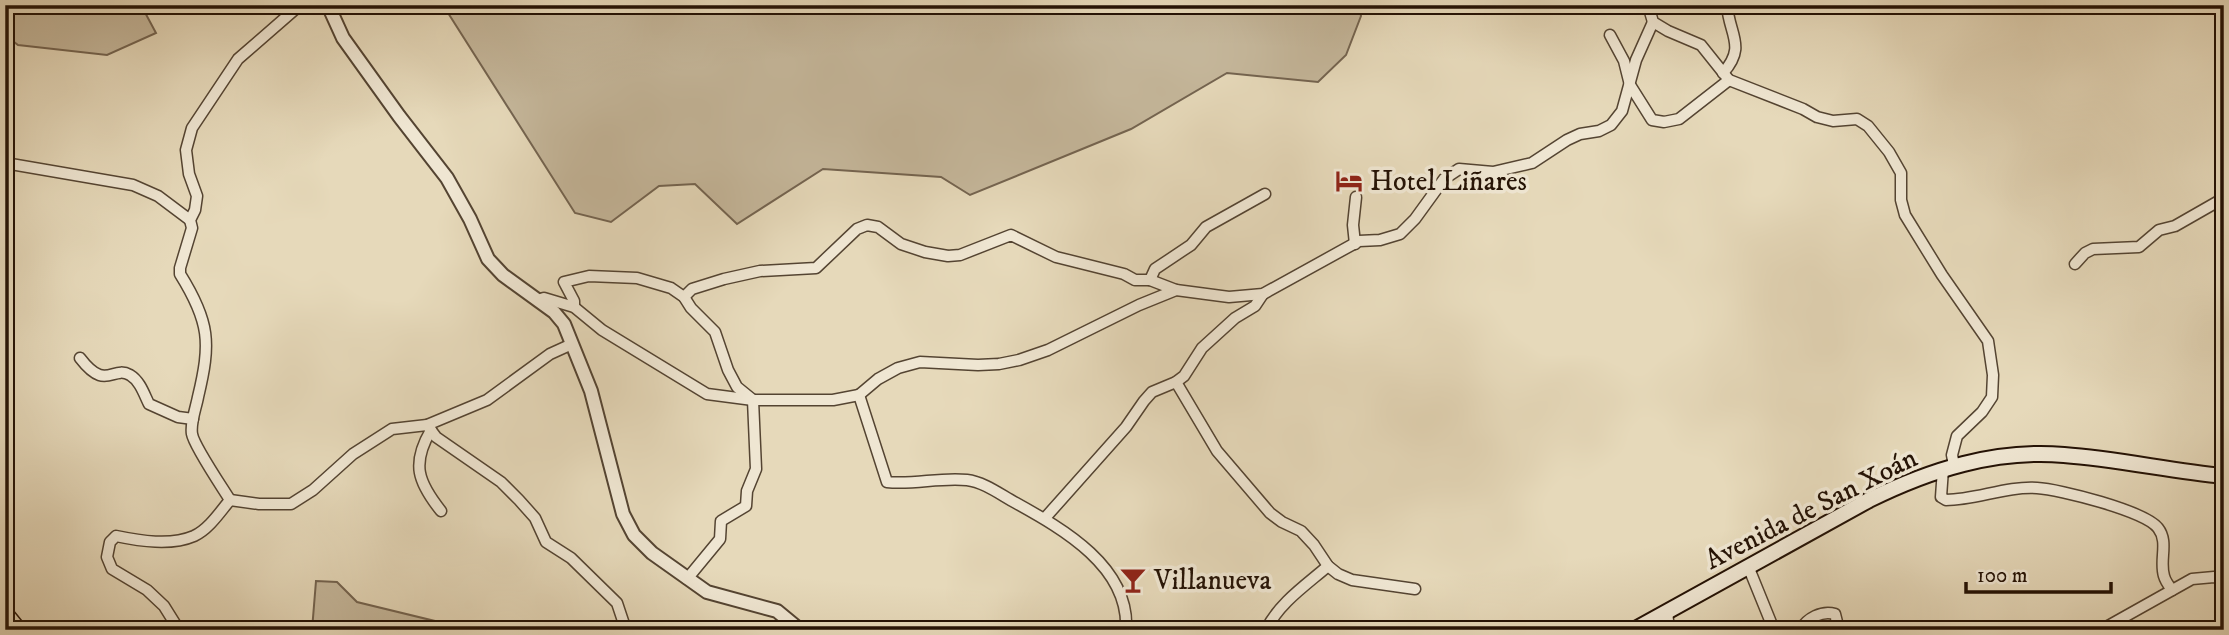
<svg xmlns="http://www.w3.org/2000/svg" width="2229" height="635" font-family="'IM FELL DW Pica',serif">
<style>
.green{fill:#c5b79b;stroke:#746450;stroke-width:2}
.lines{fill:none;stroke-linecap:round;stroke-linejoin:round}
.minor-casing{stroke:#544432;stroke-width:13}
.tertiary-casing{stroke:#544432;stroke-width:16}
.secondary-casing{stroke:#241205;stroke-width:18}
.trunk-casing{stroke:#241205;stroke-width:19}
.minor{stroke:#efe6d2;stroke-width:10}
.tertiary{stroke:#efe6d2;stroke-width:12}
.secondary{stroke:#efe6d2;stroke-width:14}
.trunk{stroke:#e6d9ba;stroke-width:16}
.labels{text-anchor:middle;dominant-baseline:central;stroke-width:7;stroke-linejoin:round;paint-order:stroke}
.poi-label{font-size:28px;fill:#241205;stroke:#efe6d2;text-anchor:start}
.street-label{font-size:28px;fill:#241205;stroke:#efe6d2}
</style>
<rect width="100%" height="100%" fill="#e6d9ba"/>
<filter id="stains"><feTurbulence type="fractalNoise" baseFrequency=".00286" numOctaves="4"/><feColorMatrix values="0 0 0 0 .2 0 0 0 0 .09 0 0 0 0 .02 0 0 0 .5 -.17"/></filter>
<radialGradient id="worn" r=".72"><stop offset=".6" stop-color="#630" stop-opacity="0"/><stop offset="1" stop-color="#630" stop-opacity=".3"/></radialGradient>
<g class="green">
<path d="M 5,5 L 141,5 L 156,33 L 107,55 L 18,45 L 5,35 Z"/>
<path d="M 443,5 L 1359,5 L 1361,16 L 1346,55 L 1318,82 L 1227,73 L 1131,129 L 970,195 L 941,177 L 823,169 L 737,224 L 695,184 L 659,186 L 611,222 L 575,213 Z"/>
<path d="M 316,581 L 337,582 L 357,602 L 443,623 L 448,630 L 312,630 Z"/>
</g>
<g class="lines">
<defs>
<g id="minor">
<path d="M 1648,5 L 1653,22 L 1668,31 L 1701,45 L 1729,80 L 1803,109 L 1817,117 L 1833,121 L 1857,119 L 1868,126 L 1889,152 L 1901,173 L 1901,200 L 1905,215 L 1942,275 L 1988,341 L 1993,375 L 1992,397 L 1982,412 L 1957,436 L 1952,455 L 1954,465"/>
<path d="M 1610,35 L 1624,61 L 1630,85 L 1652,120 L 1664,122 L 1679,119 L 1729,80"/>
<path d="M 1723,73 C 1747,46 1729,35 1727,5"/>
<path d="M 5,163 L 133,185 L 158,196 L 190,220"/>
<path d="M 1355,244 L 1353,225 L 1356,197"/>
<path d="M 2075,264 L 2085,253 L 2093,249 L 2139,247 L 2159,230 L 2175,226 L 2224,198"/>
<path d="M 1150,280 L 1155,269 L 1191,245 L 1206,227 L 1265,194"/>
<path d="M 684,297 L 692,289 L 724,279 L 760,271 L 816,268 L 857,229 L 867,225 L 878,227 L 901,244 L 925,252 L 948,256 L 960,255 L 1011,235 L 1056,257 L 1124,274 L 1135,280 L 1150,280 L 1176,290"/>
<path d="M 538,300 L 544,298 L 574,307 L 602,330 L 707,394 L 753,400 L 833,400 L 859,395"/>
<path d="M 574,307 L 574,301 L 564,282 L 589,276 L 637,278 L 671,288 L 684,297 L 691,308 L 715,332 L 728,370 L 737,387 L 753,400 L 756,469 L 747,491 L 746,506 L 721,521 L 720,539 L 687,579"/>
<path d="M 80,358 C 106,392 112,365 130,375 C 140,381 144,394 149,404 L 178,417 L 193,419"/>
<path d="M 1176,382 L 1217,451 L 1270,513 L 1282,522 L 1301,531 L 1314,545 L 1328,566 L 1338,574 L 1352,580 L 1415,589"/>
<path d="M 859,395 L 878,379 L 898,368 L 920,362 L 978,365 L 999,364 L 1019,360 L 1048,350 L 1139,305 L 1176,290 L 1229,297 L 1263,294 L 1359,241 L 1380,240 L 1400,234 L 1415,219 L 1444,179 L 1459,169 L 1493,172 L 1532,163 L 1567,140 L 1580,134 L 1599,131 L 1611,125 L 1622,111 L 1636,60 L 1653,22"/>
<path d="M 859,395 L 887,482 C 914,485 940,477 967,480 C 984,482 1001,495 1016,503 C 1063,529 1130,567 1126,630"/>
<path d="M 427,425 L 436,437 L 501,482 L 519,500 L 535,518 L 546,542 L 571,558 L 617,603 L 626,630"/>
<path d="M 431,430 C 411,464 418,482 441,511"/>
<path d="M 1943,469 L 1941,497 L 1946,500 C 1976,500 2006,486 2037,488 C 2059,489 2145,511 2158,528 C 2169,542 2159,560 2164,576 C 2165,580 2169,586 2172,590"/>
<path d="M 230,500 C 222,487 194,446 192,434 C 190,423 196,408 198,397 C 211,343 210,322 180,274 L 180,268 L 192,228 L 190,220 L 195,210 L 197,196 L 189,174 L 186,150 L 192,128 L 238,59 L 300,5"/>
<path d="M 230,500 L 259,504 L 291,504 L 313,490 L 353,454 L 392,429 L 427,425 L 487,400 L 550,354 L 572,344"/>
<path d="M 1045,518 L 1126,427 L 1144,401 L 1152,392 L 1176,382 L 1184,376 L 1202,348 L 1235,318 L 1255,306 L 1263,294"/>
<path d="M 1748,566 L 1774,630"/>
<path d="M 1667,611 L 1669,630"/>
<path d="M 179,630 L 164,606 L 147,590 L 112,569 L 107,557 L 110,542 L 116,536 C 140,541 171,546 194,536 C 209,529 220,512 230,500"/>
<path d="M 1266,630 C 1279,603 1306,585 1328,566"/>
<path d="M 1800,630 C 1807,618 1822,610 1835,614 L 1839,630"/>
<path d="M 2101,630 L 2192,579 L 2214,577 L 2224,579"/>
</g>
<path id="tertiary" d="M 328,5 L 343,38 L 399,116 L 447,178 L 470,219 L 488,259 L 503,275 L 554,312 L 564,324 L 591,391 L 623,514 L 634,535 L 652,553 L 707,592 L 777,611 L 800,630"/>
<path id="secondary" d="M 1634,630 L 1869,500 C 1930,470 1995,449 2064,455 C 2118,459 2171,471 2224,476"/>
<path id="trunk" d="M 5,614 L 18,630"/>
</defs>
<use href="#minor" class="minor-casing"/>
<use href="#tertiary" class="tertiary-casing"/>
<use href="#secondary" class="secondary-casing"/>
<use href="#trunk" class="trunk-casing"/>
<use href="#minor" class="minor"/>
<use href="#tertiary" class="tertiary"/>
<use href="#secondary" class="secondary"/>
<use href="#trunk" class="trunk"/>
</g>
<defs>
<symbol id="hotel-bare" viewBox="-9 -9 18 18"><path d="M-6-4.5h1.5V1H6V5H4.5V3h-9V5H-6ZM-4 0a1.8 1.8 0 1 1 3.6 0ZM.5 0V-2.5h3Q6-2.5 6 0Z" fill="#8f2418" stroke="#efe6d2" stroke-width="2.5" paint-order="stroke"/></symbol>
<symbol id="bar-bare" viewBox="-9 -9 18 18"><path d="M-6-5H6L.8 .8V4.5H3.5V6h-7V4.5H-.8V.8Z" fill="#8f2418" stroke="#efe6d2" stroke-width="2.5" paint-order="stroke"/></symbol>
</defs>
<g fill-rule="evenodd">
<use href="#hotel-bare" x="1330" y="162" width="38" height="38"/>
<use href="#bar-bare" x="1114" y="561" width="38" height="38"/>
</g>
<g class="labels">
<g class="poi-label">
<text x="1370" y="181">Hotel Liñares</text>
<text x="1154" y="580">Villanueva</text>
</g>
<g class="street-label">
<text transform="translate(1811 509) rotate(-27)">Avenida de San Xoán</text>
</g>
</g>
<rect width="2229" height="635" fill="none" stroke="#e6d9ba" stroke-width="28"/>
<rect x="7" y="7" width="2215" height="621" fill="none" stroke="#241205" stroke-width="3.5"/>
<rect x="14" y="14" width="2201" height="607" fill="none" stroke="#241205" stroke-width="2"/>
<path d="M1966 582v10h145v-10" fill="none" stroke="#241205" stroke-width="3.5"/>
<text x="1977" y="582" font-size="21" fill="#241205" stroke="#efe6d2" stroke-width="5" paint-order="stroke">100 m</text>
<rect width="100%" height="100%" filter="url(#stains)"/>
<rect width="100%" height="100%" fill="url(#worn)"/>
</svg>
